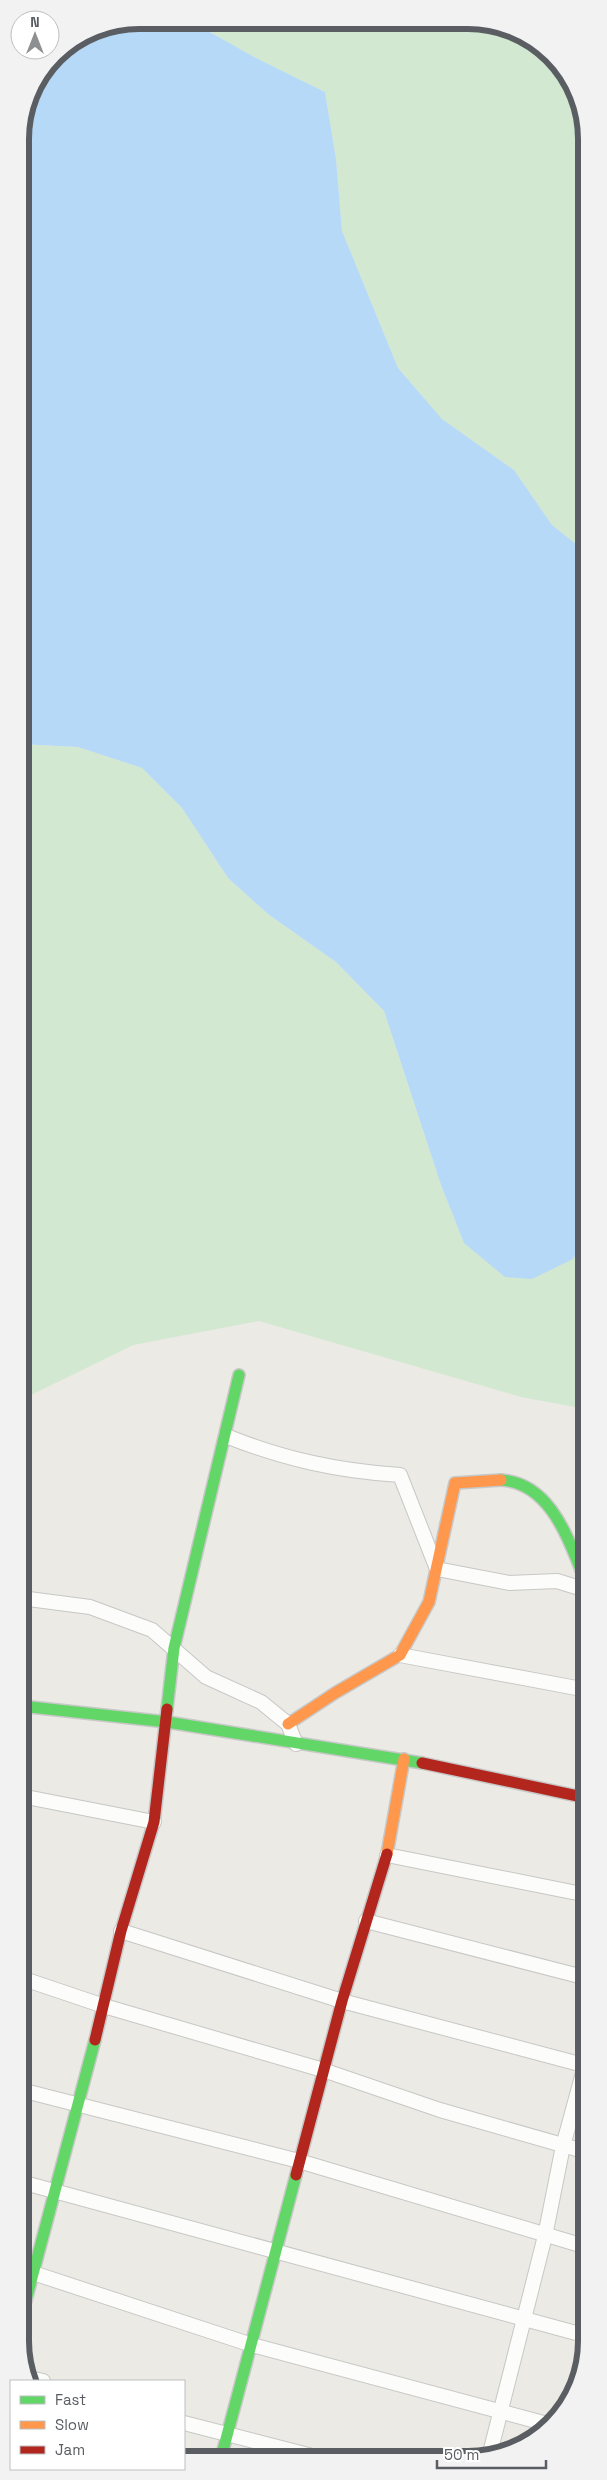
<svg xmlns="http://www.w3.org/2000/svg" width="607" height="2480" font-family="'Space Grotesk',sans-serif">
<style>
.green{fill:#d2e8d0}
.water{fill:#b6d9f7}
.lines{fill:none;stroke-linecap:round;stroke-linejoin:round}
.street-casing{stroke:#c7c7c5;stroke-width:16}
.fast-casing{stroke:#c7c8c7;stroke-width:14}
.slow-casing{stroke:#c7c8c7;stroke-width:14}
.jam-casing{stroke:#c7c8c7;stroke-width:14}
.street{stroke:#fcfcfb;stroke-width:14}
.fast{stroke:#63d668;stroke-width:11}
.slow{stroke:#ff974d;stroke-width:11}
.jam{stroke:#b3261e;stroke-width:11}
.rim{fill:none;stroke:#5a5e63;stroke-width:6}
</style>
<rect width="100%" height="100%" fill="#ebeae5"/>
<g class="green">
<path d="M 195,20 L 492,22 L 557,60 L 586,123 L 586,552 L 552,525 L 514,470 L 442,419 L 398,368 L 342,231 L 336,159 L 325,92 C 282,69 233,51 195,20 Z"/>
<path d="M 20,744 L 78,747 L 142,768 L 182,808 L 228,878 L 268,914 L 336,962 L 384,1011 L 441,1185 L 464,1243 L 573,1259 L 586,1240 L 586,1409 L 521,1397 L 259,1321 L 133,1345 L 21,1400 Z"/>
</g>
<path class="water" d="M 139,20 L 195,20 L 208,31 L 254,57 L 325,92 L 336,159 L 342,231 L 398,368 L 442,419 L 514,470 L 552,525 L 586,552 L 586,1240 L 573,1259 L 532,1279 L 505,1277 L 464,1243 L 441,1185 L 384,1011 L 336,962 L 268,914 L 228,878 L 182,808 L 142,768 L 78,747 L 20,744 L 20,131 L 29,93 L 55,55 L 94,29 Z"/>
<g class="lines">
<defs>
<g id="street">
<path d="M 226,1436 C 284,1459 337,1471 400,1475 L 437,1569 L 509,1583 L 557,1581 L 586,1590"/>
<path d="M 21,1598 L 90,1607 L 152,1630 L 206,1677 L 261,1702 L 288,1724 L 296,1744"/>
<path d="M 400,1655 L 587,1690"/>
<path d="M 21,1796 L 154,1822"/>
<path d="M 387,1855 L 587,1895"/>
<path d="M 366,1921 L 587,1978"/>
<path d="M 121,1931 L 342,2001 L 587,2066"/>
<path d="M 21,1978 L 104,2006 L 323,2070 L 440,2110 L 587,2152"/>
<path d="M 21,2090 L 299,2161 L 587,2247"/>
<path d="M 21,2182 L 587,2336"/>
<path d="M 21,2269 L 252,2345 L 551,2425"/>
<path d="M 30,2378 L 43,2381"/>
<path d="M 184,2423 L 320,2458"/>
<path d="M 489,2457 L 545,2236 L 563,2146 L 587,2058"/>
</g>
<g id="fast">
<path d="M 501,1480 C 552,1483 569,1542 586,1582"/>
<path d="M 21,1706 L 167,1722 L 422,1763"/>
<path d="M 167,1709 L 174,1648 L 239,1375"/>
<path d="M 21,2319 L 95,2040"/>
<path d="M 221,2458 L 296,2175"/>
</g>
<g id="slow">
<path d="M 288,1724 L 335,1693 L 400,1655 L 429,1602 L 455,1483 L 501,1480"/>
<path d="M 387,1854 L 404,1759"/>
</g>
<g id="jam">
<path d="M 422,1763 L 587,1798"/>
<path d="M 95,2040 L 121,1931 L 154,1822 L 167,1709"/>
<path d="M 296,2175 L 342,2001 L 387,1854"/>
</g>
</defs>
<use href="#street" class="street-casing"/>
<use href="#fast" class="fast-casing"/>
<use href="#slow" class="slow-casing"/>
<use href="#jam" class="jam-casing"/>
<use href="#street" class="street"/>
<use href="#fast" class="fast"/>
<use href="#slow" class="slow"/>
<use href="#jam" class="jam"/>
</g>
<path d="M0 0H607V2480H0ZM139 29H468A110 110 0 0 1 578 139V2341A110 110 0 0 1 468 2451H139A110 110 0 0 1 29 2341V139A110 110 0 0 1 139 29Z" fill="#f2f2f3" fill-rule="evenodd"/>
<path class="rim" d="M139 29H468A110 110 0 0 1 578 139V2341A110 110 0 0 1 468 2451H139A110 110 0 0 1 29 2341V139A110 110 0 0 1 139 29Z"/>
<rect x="10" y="2380" width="175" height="90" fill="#ffffff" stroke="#bdbfc1"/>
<rect x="20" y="2396" width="25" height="8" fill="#63d668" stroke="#bdbfc1"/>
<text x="55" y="2405" font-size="15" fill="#5a5e63">Fast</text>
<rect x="20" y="2421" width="25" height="8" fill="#ff974d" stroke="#bdbfc1"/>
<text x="55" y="2430" font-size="15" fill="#5a5e63">Slow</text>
<rect x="20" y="2446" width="25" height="8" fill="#b3261e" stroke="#bdbfc1"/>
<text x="55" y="2455" font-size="15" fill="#5a5e63">Jam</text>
<g transform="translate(35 35)"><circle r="24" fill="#ffffff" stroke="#bdbfc1"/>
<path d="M0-4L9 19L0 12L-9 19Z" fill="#8d8f90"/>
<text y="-8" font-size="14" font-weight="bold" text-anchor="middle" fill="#5a5e63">N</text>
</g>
<path d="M437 2460v8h109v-8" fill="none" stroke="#5a5e63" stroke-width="2.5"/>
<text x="444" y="2460" font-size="15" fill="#5a5e63" stroke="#ffffff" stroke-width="4" paint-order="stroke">50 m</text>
</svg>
